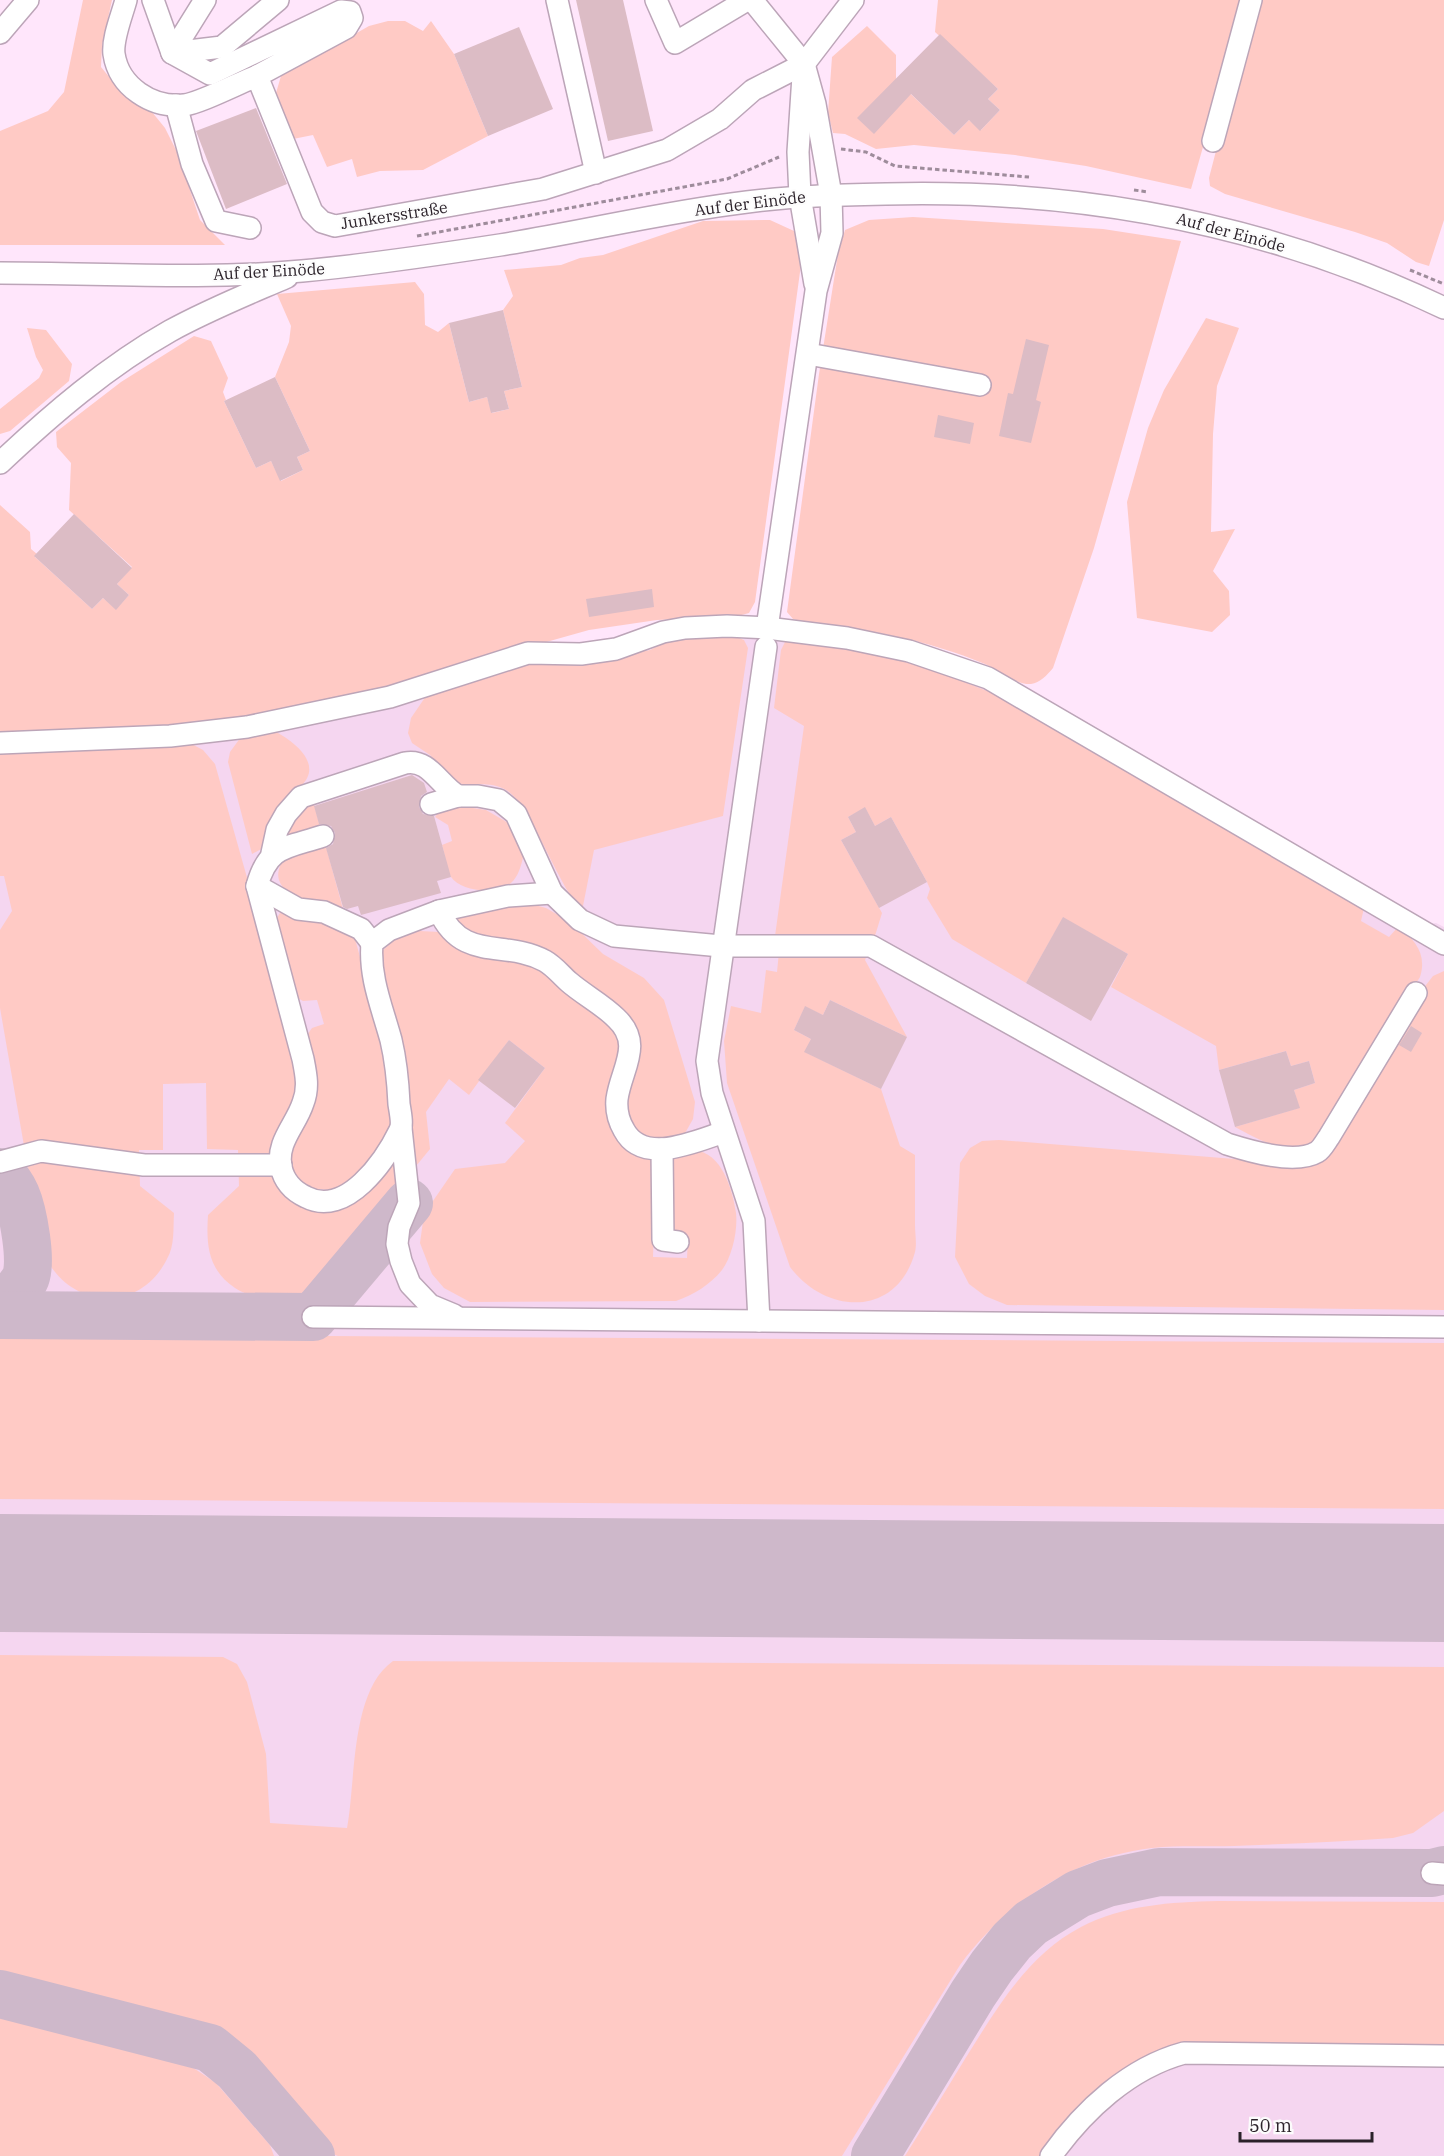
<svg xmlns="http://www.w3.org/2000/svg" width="1444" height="2156" font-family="'IBM Plex Serif',serif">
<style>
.built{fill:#f5d6f0}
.green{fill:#ffcac5}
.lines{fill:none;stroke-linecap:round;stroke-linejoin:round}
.taxiway{stroke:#ceb8ca;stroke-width:48}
.runway{stroke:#ceb8ca;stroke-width:118}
.building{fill:#dcbcc5}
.minor-casing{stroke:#bca5b8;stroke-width:24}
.path{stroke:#9e8c9b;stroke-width:3;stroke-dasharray:4.5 3;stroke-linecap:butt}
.minor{stroke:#fff;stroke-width:21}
.labels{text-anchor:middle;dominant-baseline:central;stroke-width:4.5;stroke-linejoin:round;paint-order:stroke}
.street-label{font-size:16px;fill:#2b222a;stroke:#fcfcfc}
</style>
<rect width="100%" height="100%" fill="#ffe6fb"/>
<path class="built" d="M 785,619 L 813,629 L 960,662 L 1420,926 L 1436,923 L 1444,927 L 1444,2156 L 0,2156 L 0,752 L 336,718 L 565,669 L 742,640 Z"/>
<g class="green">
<path d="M 83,0 L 112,0 L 102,46 L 101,67 L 119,89 L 152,112 L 165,128 L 178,154 L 200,220 L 225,245 L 0,245 L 0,131 L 48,111 L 64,92 Z"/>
<path d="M 938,0 L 1245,0 L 1191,189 L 1086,166 L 1015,155 L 914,145 L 876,149 L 845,134 L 833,133 L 828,113 L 832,57 L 867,26 L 896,55 L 896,80 L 954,135 L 969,120 L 981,130 L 1000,110 L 988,99 L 998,89 L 935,32 Z"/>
<path d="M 1255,0 L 1444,0 L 1444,220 L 1429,266 L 1416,262 L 1387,243 L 1355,232 L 1225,194 L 1210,186 L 1209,178 Z"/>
<path d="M 388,21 L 405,21 L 423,31 L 431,21 L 454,54 L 488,136 L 423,170 L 380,171 L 357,177 L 352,159 L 327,167 L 313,135 L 293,139 L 276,93 L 281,76 L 369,26 Z"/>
<path d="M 913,217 L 1103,229 L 1181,241 L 1094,548 L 1053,668 C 1047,675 1040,683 1031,684 C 1016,685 998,670 985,664 C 928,640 863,628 802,622 L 793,619 L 787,612 L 819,374 L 838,254 L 845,230 L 869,220 Z"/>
<path d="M 770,220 L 794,231 L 803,250 L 755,602 L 749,613 L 738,616 L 657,620 L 589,630 L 358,695 L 251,717 L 140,730 L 0,734 L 0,505 L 30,532 L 31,549 L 37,554 L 35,557 L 92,609 L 103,598 L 116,609 L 129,595 L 117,584 L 132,567 L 69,510 L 71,463 L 57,447 L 56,432 L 121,382 L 194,336 L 211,341 L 228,378 L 223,392 L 226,400 L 224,401 L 256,468 L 271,461 L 281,481 L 303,470 L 297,457 L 310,451 L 275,377 L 289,342 L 291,326 L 277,294 L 415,282 L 424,294 L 425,325 L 438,332 L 449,323 L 469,402 L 487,397 L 492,413 L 509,409 L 504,391 L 522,387 L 503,310 L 513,296 L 504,270 L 561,265 L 580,258 L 603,255 L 703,221 Z"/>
<path d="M 1206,318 L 1239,328 L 1217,386 L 1213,434 L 1211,532 L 1235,529 L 1213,571 L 1229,591 L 1230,615 L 1212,632 L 1137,618 L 1127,502 L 1148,428 L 1164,390 Z"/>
<path d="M 27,328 L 46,330 L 72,364 L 69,381 L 10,431 L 0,434 L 0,409 L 39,378 L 43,370 L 36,357 Z"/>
<path d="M 735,636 L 744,640 L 748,648 L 723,816 L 594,850 L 582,911 C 557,884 530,803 506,790 C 489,780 473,787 456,783 L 430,755 L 412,743 L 408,733 L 411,718 L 426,696 L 532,662 L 571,665 L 650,650 L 673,638 Z"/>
<path d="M 792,639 L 871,652 L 939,672 L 1010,700 L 1364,908 L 1361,921 L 1389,937 L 1398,927 C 1416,940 1427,955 1420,977 L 1318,1139 C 1288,1157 1263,1142 1235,1127 L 1299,1108 L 1294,1090 L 1315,1083 L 1309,1061 L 1291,1066 L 1286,1051 L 1219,1070 L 1216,1046 L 1111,987 L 1128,954 L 1063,918 L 1026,983 L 952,939 L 927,898 L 930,889 L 927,882 L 891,817 L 875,826 L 865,808 L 848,817 L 856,832 L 841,840 L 882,913 L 874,939 L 775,936 L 804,726 L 774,708 L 781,650 L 785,642 Z"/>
<path d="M 272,730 C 291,739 325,763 301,786 C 293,794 284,798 277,808 C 268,821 266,834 263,848 L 252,854 L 228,762 L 230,752 L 241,737 Z"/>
<path d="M 188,742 L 203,750 L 215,764 L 301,1069 L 278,1183 C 287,1202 302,1208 322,1212 L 394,1144 L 399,1186 C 382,1207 325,1283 305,1293 C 281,1303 256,1301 235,1288 C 208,1270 206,1245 208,1215 L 239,1186 L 238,1150 L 207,1149 L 206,1083 L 163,1084 L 163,1150 L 139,1150 L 140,1186 L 174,1213 C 173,1229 175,1245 167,1259 C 138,1317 64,1308 42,1249 L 0,1008 L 0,930 L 12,911 L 4,876 L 0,876 L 0,751 Z"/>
<path d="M 314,804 L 320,827 L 282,841 L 300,805 Z"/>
<path d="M 460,806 L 486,810 L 505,821 L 513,827 L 524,854 C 521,865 519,876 511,883 C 498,895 461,892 451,877 C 446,868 445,854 442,845 L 452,841 L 448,825 L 435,817 L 438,813 Z"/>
<path d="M 325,843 L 343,909 C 321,904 261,897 283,860 Z"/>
<path d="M 531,904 L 546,908 L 570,922 L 603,954 L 644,978 L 664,1000 L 695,1102 L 693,1119 L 684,1135 L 655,1141 L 637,1133 L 626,1118 L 626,1016 L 460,926 L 455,912 Z"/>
<path d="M 280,913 L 325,921 L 354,935 L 384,1045 L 392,1125 L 374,1154 L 349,1183 L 331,1190 L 315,1189 L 303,1184 L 292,1170 L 288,1155 L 305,1038 L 312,1028 L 324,1024 L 317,1000 L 303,1001 L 296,997 L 275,921 Z"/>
<path d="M 419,931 L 440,932 L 489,959 L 514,960 L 537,966 L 605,1019 L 623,1040 L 611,1095 L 656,1167 L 653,1257 L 687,1258 L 688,1237 L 672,1236 L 670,1159 C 676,1157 684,1151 691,1151 C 721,1148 733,1191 736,1213 C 738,1230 732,1257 722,1270 C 710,1285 693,1295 676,1301 L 470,1302 L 444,1288 L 432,1274 L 420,1243 L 424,1214 L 455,1169 L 505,1163 L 525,1141 L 505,1123 L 545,1068 L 509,1040 L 469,1095 L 449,1079 L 426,1112 L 430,1149 L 412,1171 L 379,988 L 381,952 L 394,940 Z"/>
<path d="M 779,952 L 868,953 L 865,960 L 907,1037 L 830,1000 L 823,1015 L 805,1007 L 794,1030 L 811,1039 L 805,1052 L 881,1089 L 900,1146 L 915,1155 C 915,1178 915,1201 915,1225 C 915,1233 917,1244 915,1252 C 897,1318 826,1315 790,1267 L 727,1083 L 724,1041 L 731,1006 L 761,1013 L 766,970 L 777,972 Z"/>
<path d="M 1444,971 L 1444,1310 L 1007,1305 L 985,1296 L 969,1284 L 955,1257 L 960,1163 L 970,1148 L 982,1141 L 999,1140 L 1259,1161 L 1337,1137 L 1426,985 L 1433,976 Z"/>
<path d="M 0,1334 L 1444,1343 L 1444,1509 L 0,1499 Z"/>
<path d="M 0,1655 L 223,1657 L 237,1664 L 247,1682 L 266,1754 L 270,1823 L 347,1828 C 356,1781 350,1691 393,1661 L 1444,1667 L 1444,1811 L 1413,1833 L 1393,1838 C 1340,1842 1287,1844 1234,1846 C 1207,1847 1179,1845 1152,1848 C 1073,1857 1006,1903 960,1965 L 842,2156 L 338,2156 L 328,2152 L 238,2044 L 216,2029 L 199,2022 L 0,1973 Z"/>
<path d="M 1218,1901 L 1444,1902 L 1444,2051 L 1174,2048 L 1045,2156 L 905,2156 C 925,2124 945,2092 965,2059 C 996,2010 1027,1955 1081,1927 C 1124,1905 1170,1902 1218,1901 Z"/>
<path d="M 0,2011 L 74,2029 L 189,2065 L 216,2083 L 270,2145 L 274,2156 L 0,2156 Z"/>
</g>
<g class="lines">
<g class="taxiway">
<path d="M 0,1172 C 7,1179 12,1186 16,1195 C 23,1211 33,1264 25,1279 C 19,1290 9,1299 0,1307"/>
<path d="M 0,1315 L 313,1317 L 409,1203"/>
<path d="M 0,1994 L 210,2048 L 237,2070 L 311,2156"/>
<path d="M 875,2156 L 973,1994 L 992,1966 L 1012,1941 L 1031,1923 L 1078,1894 L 1107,1883 L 1159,1872 L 1432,1873 L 1444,1870"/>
</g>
<path class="runway" d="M 0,1573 L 1444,1583"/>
</g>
<g class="building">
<path d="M 576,0 L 623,0 L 653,131 L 608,141 Z"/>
<path d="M 519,27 L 553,109 L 488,136 L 454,54 Z"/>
<path d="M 940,34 L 998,89 L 988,99 L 1000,110 L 980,131 L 969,120 L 954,135 L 911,94 L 874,134 L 857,118 Z"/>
<path d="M 256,108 L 287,184 L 226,209 L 196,131 Z"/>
<path d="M 503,310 L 522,387 L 504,391 L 509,409 L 491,413 L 487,397 L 469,402 L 449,323 Z"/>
<path d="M 1026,339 L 1049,345 L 1036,400 L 1041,402 L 1031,443 L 999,436 L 1008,393 L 1013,394 Z"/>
<path d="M 275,377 L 310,451 L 297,457 L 303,470 L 280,481 L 271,461 L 256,468 L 224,401 Z"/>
<path d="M 938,415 L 974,423 L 970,444 L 934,437 Z"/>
<path d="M 74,514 L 132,568 L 117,584 L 129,595 L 116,610 L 103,598 L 92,609 L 34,556 Z"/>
<path d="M 652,589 L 654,607 L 589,617 L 586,599 Z"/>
<path d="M 412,775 L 424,783 L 427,792 L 421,796 L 419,807 L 423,814 L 434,816 L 451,877 L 437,881 L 441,893 L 361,915 L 358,906 L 347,909 L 343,907 L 326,848 L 333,844 L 335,833 L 331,826 L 319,824 L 314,806 Z"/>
<path d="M 865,807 L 875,826 L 891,817 L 927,882 L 879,908 L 841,840 L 856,832 L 848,817 Z"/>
<path d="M 1063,917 L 1128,954 L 1091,1021 L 1026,983 Z"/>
<path d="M 830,1000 L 907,1037 L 881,1089 L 804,1052 L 811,1039 L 794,1030 L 805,1006 L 823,1015 Z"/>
<path d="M 1411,1026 L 1422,1033 L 1411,1052 L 1399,1045 Z"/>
<path d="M 509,1040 L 545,1068 L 515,1108 L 478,1080 Z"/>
<path d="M 1286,1051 L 1291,1066 L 1309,1061 L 1315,1083 L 1294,1090 L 1300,1108 L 1235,1127 L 1219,1070 Z"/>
</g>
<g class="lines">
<defs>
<g id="minor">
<path d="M 126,0 C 122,15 112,39 114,54 C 119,87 152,108 184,105 C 198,104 241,82 257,76"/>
<path d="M 153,0 L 172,53 L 222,47 L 278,0"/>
<path d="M 205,0 L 172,53 L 210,74 L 341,11 L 350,12 L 352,18 L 346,28 L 257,76 L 312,212 L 322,222 L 335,226 L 543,189 L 667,150 L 720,119 L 753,90 L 804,64 L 853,0"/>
<path d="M 557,0 L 596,173"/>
<path d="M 656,0 L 675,43 L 747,0"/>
<path d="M 752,0 L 804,64 L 815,104 L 831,195 L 832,233 L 816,291 L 767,628"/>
<path d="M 0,33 L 28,0"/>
<path d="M 803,76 L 798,152 L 800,196 L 815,284"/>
<path d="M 176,105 L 192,164 L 216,221 L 250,228"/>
<path d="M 1213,141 L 1251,0"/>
<path d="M 0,273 C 100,273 202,280 302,271 C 368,265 435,255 500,245 C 582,232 663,212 747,202 C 793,196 839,195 886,194 C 1082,189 1267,223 1444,308"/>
<path d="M 808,354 L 980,385"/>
<path d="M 0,463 C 52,414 108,366 170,331 C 208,310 248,294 287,277"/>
<path d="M 0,743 L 170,736 L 247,727 L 390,697 L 528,653 L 581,654 L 616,649 L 663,632 L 685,628 L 727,626 L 767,628 L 847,638 L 909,651 L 988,678 L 1444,944"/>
<path d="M 431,804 L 458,796 L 478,796 L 499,800 L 516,814 L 552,893 L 580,920 L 614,936 L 721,946 L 871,946 L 1227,1144 C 1249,1151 1295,1165 1317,1152 C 1322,1149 1326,1141 1329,1137 L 1416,993"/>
<path d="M 323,836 C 287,848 268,845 257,886 L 298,909 L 324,912 L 361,929 L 372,943"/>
<path d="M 272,853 L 277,830 L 286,814 L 301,797 L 405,763 C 429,758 439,785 458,796"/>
<path d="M 257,886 L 303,1059 C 306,1074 309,1088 303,1103 C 296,1125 276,1142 281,1167 C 284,1181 293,1191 306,1197 C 346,1218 385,1161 400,1130 C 403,1124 400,1111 399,1104 C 398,1082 396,1061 391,1040 C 382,1007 369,977 372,943 L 389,930 L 439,911 C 463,963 505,939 545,961 C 554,966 561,975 569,982 C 584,995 602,1004 616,1018 C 644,1044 621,1069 617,1099 C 616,1110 618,1120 624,1130 C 643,1166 696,1141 724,1132"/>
<path d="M 439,911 L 508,896 L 552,893"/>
<path d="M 401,1128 L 409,1203 L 399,1227 L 397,1244 L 401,1261 L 410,1284 L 430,1305 L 454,1315"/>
<path d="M 662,1149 L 663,1240 L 678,1242"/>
<path d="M 0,1162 L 41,1151 L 144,1165 L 281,1165"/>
<path d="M 313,1317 L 1444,1327"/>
<path d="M 759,1321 L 754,1221 L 712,1093 L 707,1061 L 766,647"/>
<path d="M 1432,1873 L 1444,1874"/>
<path d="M 1051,2156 C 1084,2110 1129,2068 1184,2053 L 1444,2056"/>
</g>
</defs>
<use href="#minor" class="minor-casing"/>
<g class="path">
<path d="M 841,149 L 866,152 L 895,166 L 1029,177"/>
<path d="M 1134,190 L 1148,192"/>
<path d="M 417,236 L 727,179 L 779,157"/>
<path d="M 1410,270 L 1444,284"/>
</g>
<use href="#minor" class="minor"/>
</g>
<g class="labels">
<g class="street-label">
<text transform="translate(750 203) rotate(-7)">Auf der Einöde</text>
<text transform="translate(394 215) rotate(-9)">Junkersstraße</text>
<text transform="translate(1231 232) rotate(15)">Auf der Einöde</text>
<text transform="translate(269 271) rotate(-3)">Auf der Einöde</text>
</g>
</g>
<path d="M1240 2132v9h132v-9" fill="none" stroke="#2b222a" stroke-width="3"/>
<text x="1249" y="2132" font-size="18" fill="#2b222a" stroke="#fcfcfc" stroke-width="4.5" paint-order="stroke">50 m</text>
</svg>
